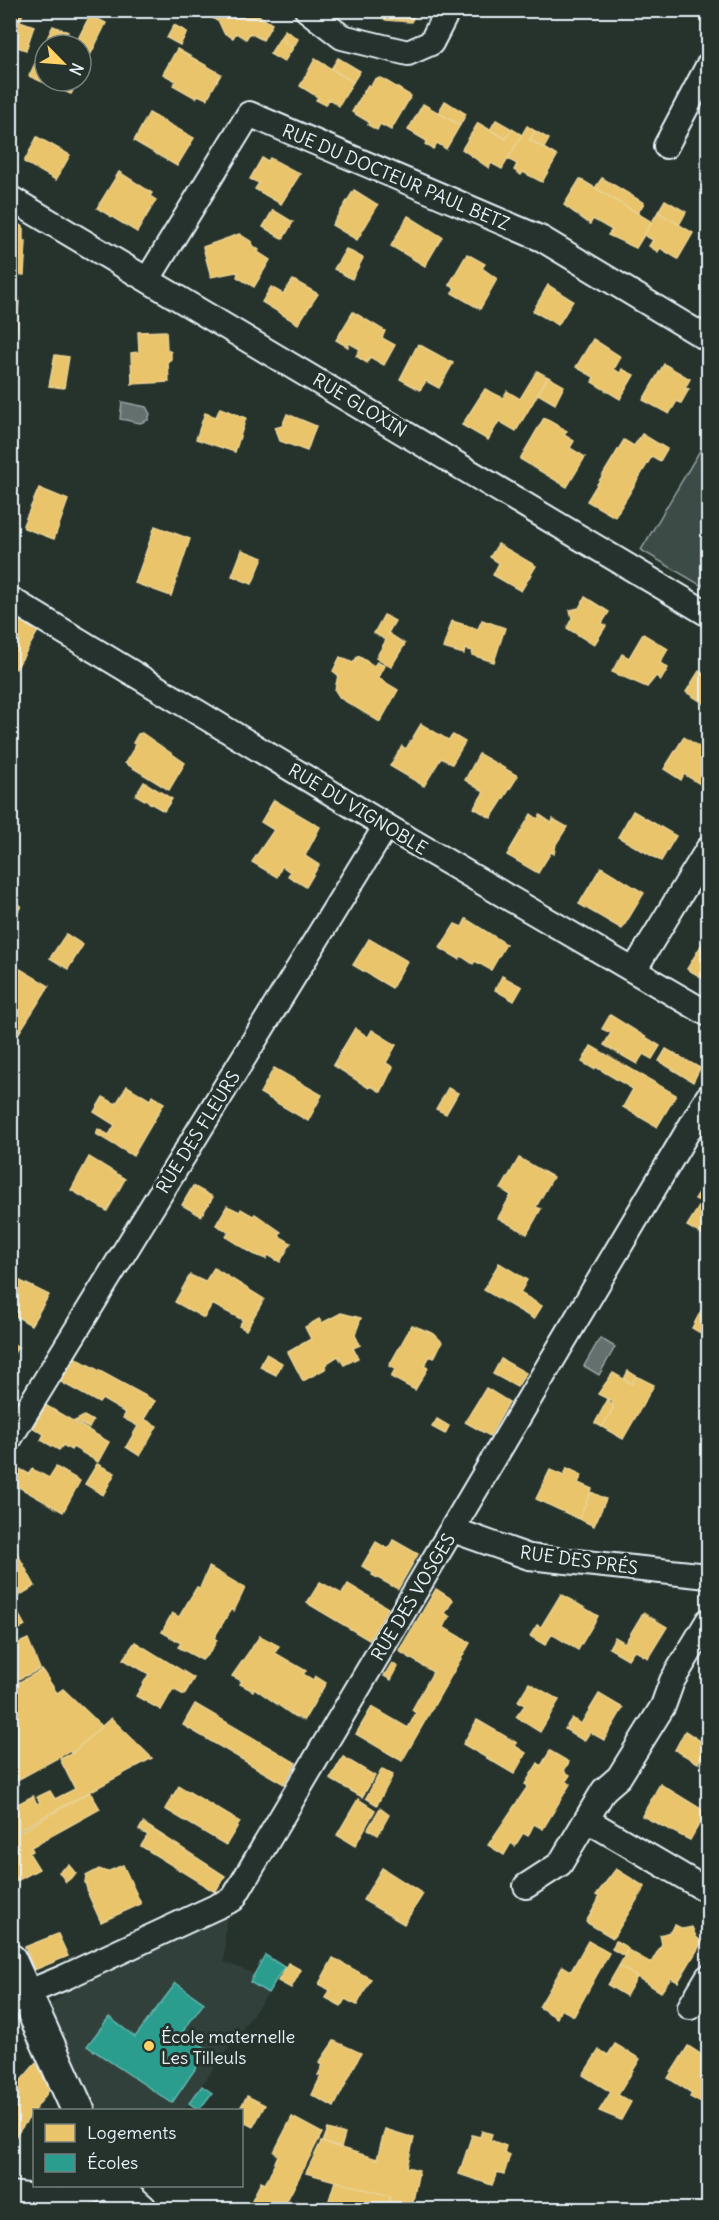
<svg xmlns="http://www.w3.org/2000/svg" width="719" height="2220" font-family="Delius,sans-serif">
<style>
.built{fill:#333f3a}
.green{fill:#3e4b47;stroke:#939ea0;stroke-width:1.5}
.water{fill:#636f6d;stroke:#98a3a5;stroke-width:1.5}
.homes{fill:#e9c46a;stroke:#e9d295;stroke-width:1.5}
.schools{fill:#2a9d8f;stroke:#63b6ae;stroke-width:1.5}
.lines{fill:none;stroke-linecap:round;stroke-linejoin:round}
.minor-casing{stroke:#e8f1f8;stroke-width:28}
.tertiary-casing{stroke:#e8f1f8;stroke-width:36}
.minor{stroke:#26332d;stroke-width:24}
.tertiary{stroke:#26332d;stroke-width:32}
.poi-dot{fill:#ffd166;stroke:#26332d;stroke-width:2}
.labels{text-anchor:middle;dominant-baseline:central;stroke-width:6;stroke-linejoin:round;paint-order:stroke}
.street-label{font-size:18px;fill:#e8f1f8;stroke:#26332d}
.poi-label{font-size:18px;fill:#e8f1f8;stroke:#26332d;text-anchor:start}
</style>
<rect width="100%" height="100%" fill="#26332d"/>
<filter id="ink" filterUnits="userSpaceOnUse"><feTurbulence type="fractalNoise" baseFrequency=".0167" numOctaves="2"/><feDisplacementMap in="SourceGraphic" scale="12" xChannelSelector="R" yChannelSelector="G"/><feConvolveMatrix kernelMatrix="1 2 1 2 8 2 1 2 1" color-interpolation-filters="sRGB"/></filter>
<g filter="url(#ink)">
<path class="built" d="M 226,1917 L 224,1962 L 276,1982 L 184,2110 L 98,2110 L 48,2006 L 69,1990 Z"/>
<path class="green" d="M 708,437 L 708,575 L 702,586 L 641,550 Z"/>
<g class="water">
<path d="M 122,402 L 146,407 L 150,414 L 148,420 L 140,423 L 120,419 Z"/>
<path d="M 600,1338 L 615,1347 L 599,1375 L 584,1366 Z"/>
</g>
<g class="homes">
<path d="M 10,10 L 24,10 L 20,21 L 34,26 L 26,50 L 12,45 L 10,49 Z"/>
<path d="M 208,10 L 261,10 L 259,16 L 272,24 L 263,40 L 250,33 L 246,39 L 236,33 L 233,38 L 224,33 L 219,22 L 206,14 Z"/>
<path d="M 378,10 L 417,10 L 411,22 L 386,20 L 376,14 Z"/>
<path d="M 90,15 L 106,23 L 81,74 L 81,45 L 75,45 Z"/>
<path d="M 174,25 L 187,32 L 180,45 L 167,38 Z"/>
<path d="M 53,26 L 68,32 L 61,45 L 45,45 L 45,81 L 78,81 L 71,94 L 29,76 Z"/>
<path d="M 285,30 L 298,39 L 293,48 L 280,38 Z"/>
<path d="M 280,38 L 293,48 L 284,62 L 270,54 Z"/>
<path d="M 177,49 L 221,74 L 207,99 L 198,95 L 196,98 L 173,85 L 176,81 L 163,74 Z"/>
<path d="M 338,58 L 360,71 L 353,82 L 331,69 Z"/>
<path d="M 315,59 L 353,82 L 339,106 L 329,99 L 326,105 L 316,100 L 318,97 L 300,86 Z"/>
<path d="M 381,78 L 411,96 L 391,130 L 380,124 L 377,130 L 368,125 L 369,122 L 352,112 L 368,85 L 371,86 L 375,79 Z"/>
<path d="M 445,101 L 466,114 L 460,125 L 438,113 Z"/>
<path d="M 423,104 L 460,125 L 446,149 L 437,143 L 433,149 L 425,144 L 427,141 L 408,130 Z"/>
<path d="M 149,113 L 194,138 L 177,166 L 134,141 Z"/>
<path d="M 496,120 L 512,129 L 506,139 L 490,130 Z"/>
<path d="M 478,123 L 506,139 L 512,129 L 522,135 L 502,169 L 491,163 L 489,168 L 462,149 Z"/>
<path d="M 527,126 L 535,131 L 530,140 L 557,156 L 542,182 L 523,172 L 521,175 L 514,170 L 517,164 L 508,159 Z"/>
<path d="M 535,131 L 549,139 L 544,148 L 530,140 Z"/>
<path d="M 37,137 L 70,155 L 56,180 L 24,162 Z"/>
<path d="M 262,158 L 268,161 L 270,158 L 300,174 L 281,204 L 255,189 L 259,183 L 250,179 Z"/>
<path d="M 119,172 L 152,193 L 150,196 L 156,200 L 137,232 L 97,208 Z"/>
<path d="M 602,178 L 644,203 L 637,214 L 595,188 Z"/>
<path d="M 580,179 L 652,222 L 636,248 L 608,235 L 612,230 L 593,219 L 590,224 L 564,205 Z"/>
<path d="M 354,190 L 378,205 L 357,240 L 332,225 Z"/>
<path d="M 665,200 L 686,212 L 679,225 L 658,212 Z"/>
<path d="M 273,210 L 293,222 L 283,239 L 263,227 Z"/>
<path d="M 658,212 L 693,233 L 678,259 L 660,248 L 658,252 L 649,246 L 653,240 L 644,235 Z"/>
<path d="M 408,216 L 442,237 L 425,266 L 391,246 Z"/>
<path d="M 10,220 L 23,227 L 23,241 L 26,241 L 24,275 L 10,274 Z"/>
<path d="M 239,234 L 252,242 L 251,244 L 259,250 L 258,252 L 270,260 L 254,287 L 237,277 L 238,273 L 236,272 L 211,277 L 203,247 Z"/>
<path d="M 346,249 L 363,258 L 352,279 L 334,269 Z"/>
<path d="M 467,254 L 485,264 L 482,268 L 497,279 L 480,309 L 452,293 L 455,288 L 449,285 Z"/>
<path d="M 293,280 L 318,294 L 298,324 L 262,302 L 271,287 L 283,294 Z"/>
<path d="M 548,285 L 573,301 L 558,325 L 533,311 Z"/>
<path d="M 10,298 L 19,298 L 14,370 L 10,370 Z"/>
<path d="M 353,312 L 385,331 L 382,338 L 395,345 L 384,365 L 370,357 L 367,363 L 356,356 L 360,349 L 349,343 L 348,347 L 336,340 Z"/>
<path d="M 166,331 L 167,350 L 171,352 L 171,359 L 168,362 L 169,382 L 132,384 L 131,353 L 139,352 L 138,332 Z"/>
<path d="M 593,339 L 621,357 L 614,369 L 620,373 L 622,369 L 634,375 L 620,399 L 592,382 L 594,377 L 576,367 Z"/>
<path d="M 418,344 L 453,363 L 439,388 L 426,381 L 420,390 L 400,379 Z"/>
<path d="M 55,355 L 69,357 L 64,388 L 49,386 Z"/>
<path d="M 664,364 L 690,379 L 685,388 L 689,389 L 681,403 L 677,401 L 669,414 L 643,400 Z"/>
<path d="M 537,371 L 548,377 L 516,431 L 499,421 L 488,440 L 462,425 L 485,389 L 503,398 L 507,391 L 520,399 Z"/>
<path d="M 548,377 L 564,386 L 555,404 L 538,394 Z"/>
<path d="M 220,408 L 246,418 L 235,452 L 196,439 L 205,413 L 216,417 Z"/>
<path d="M 287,414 L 316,426 L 307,451 L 280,441 L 275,428 L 282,426 Z"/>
<path d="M 544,418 L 567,431 L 564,435 L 574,441 L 570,448 L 585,457 L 567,487 L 520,459 Z"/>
<path d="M 642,434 L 667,449 L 660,461 L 652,456 L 615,517 L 587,501 L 624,440 L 634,446 Z"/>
<path d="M 39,488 L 68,500 L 54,539 L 24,528 L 23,525 Z"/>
<path d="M 155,526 L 190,539 L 171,596 L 135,583 Z"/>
<path d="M 498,544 L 536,566 L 521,591 L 493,575 L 499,563 L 490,557 Z"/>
<path d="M 242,550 L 263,558 L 252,584 L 232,576 Z"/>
<path d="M 585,597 L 609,612 L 602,623 L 606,626 L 594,645 L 567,628 L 572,618 L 570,610 L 579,608 Z"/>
<path d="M 384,615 L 395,621 L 388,633 L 405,644 L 391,667 L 376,658 L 386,640 L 374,633 Z"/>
<path d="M 19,620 L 38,631 L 16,669 L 10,666 L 10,633 Z"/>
<path d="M 482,620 L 505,628 L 494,662 L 472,655 L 473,651 L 465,649 L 464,654 L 443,648 L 452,621 L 478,629 Z"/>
<path d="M 643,634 L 668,649 L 660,663 L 668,668 L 661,680 L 656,676 L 647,687 L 612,672 L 622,654 L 629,658 Z"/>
<path d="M 358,656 L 374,666 L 377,662 L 385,666 L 378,678 L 398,690 L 380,722 L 340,698 L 335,690 L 338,675 L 333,671 L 340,657 L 353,663 Z"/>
<path d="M 699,671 L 708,677 L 708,706 L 686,692 Z"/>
<path d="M 421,724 L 448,740 L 453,735 L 465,742 L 452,764 L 441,758 L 424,786 L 390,766 L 402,746 L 406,749 Z"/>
<path d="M 142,733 L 185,763 L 169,790 L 125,763 L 136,745 L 133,743 L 138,734 Z"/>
<path d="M 684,737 L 708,753 L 708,789 L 684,774 L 681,780 L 664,769 Z"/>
<path d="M 479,754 L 518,776 L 491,818 L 474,808 L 484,792 L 465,780 Z"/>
<path d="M 144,782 L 172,799 L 164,811 L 136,795 Z"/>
<path d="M 274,800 L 320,827 L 305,856 L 319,865 L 306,887 L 288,876 L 290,872 L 282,866 L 277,877 L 252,862 L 274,830 L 261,822 Z"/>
<path d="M 633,811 L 676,836 L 661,861 L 618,837 Z"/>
<path d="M 531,814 L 538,819 L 540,815 L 552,823 L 553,819 L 567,827 L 556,844 L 554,854 L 551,852 L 538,873 L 507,855 Z"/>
<path d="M 601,867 L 644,893 L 622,929 L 579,904 Z"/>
<path d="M 10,900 L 21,906 L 10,925 Z"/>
<path d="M 466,919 L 506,944 L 491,970 L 475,961 L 473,964 L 461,956 L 459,959 L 440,948 L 455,924 L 462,927 Z"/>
<path d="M 66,934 L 83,945 L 68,969 L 50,958 Z"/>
<path d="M 708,934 L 708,981 L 687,969 Z"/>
<path d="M 369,939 L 407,961 L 392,988 L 353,965 Z"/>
<path d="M 20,969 L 49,986 L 15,1039 L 10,1036 L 10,984 Z"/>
<path d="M 502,976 L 522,987 L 514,1001 L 495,990 Z"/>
<path d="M 610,1015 L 660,1046 L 652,1059 L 643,1054 L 637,1064 L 604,1045 L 611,1033 L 602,1029 Z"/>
<path d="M 355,1028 L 368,1037 L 372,1030 L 396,1045 L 386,1063 L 393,1067 L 381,1092 L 371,1086 L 369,1088 L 333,1065 Z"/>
<path d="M 591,1046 L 676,1095 L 657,1127 L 623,1107 L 633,1089 L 596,1067 L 594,1069 L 582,1062 Z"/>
<path d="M 666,1049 L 700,1068 L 693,1082 L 659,1061 Z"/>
<path d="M 274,1068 L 322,1095 L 308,1121 L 260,1093 Z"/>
<path d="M 127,1086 L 150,1100 L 152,1096 L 164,1103 L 133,1156 L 96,1134 L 98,1129 L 109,1135 L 115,1125 L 94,1112 L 103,1097 L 116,1104 Z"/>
<path d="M 448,1088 L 458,1093 L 446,1114 L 436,1109 Z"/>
<path d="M 89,1157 L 125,1179 L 107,1211 L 71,1190 Z"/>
<path d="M 519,1158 L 553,1177 L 536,1207 L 541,1209 L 527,1234 L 498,1218 L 511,1195 L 501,1189 Z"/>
<path d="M 707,1180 L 708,1181 L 708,1238 L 687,1226 L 702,1202 L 695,1199 Z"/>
<path d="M 193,1186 L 213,1197 L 201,1216 L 182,1205 Z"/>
<path d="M 227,1206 L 240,1212 L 241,1209 L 253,1216 L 255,1214 L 281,1232 L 279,1236 L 291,1243 L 280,1262 L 268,1255 L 266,1259 L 253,1254 L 226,1237 L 229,1232 L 216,1225 Z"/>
<path d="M 499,1263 L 527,1280 L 520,1293 L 542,1306 L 534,1319 L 484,1290 Z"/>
<path d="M 214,1268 L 264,1299 L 246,1330 L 239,1326 L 243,1320 L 212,1304 L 204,1318 L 175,1302 L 190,1275 L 205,1282 Z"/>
<path d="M 10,1276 L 49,1295 L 31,1325 L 11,1313 Z"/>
<path d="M 708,1305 L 708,1333 L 706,1332 L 704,1335 L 692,1328 L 703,1307 L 706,1309 Z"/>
<path d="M 341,1313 L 361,1318 L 355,1335 L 360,1345 L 353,1348 L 358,1358 L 344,1365 L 338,1356 L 327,1363 L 325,1369 L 303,1381 L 288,1352 L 311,1339 L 305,1327 L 319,1319 L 322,1323 Z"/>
<path d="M 412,1325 L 434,1334 L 442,1342 L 434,1358 L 430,1356 L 424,1366 L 428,1368 L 415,1390 L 391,1377 L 395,1369 L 389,1366 Z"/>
<path d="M 10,1343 L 18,1347 L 10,1359 Z"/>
<path d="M 266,1354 L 282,1363 L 276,1375 L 260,1367 Z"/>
<path d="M 72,1356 L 155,1401 L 144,1419 L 157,1426 L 140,1456 L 126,1447 L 138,1426 L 123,1418 L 126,1413 L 102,1399 L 99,1403 L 59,1381 Z"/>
<path d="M 501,1359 L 526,1373 L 517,1387 L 493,1374 Z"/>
<path d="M 628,1371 L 636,1376 L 632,1384 L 624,1379 Z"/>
<path d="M 613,1373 L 632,1384 L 636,1376 L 654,1385 L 623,1439 L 602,1427 L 613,1408 L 612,1401 L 598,1394 Z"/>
<path d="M 486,1388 L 509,1402 L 490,1436 L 465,1422 Z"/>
<path d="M 608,1399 L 613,1408 L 602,1427 L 595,1423 Z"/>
<path d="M 45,1405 L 109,1442 L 98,1462 L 73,1447 L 71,1450 L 63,1445 L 59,1450 L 41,1440 L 44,1434 L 32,1427 Z"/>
<path d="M 84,1416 L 93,1421 L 89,1428 L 75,1421 Z"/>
<path d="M 437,1419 L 449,1426 L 445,1434 L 432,1427 Z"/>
<path d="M 10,1464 L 29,1474 L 32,1469 L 49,1478 L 56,1467 L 80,1481 L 63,1512 L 10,1482 Z"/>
<path d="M 97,1464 L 115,1473 L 103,1495 L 85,1484 Z"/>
<path d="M 567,1468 L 582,1475 L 578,1483 L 592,1489 L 579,1519 L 536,1499 L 550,1470 L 564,1476 Z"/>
<path d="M 591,1492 L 606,1499 L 594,1526 L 579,1519 Z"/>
<path d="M 10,1540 L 35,1586 L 17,1597 L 10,1583 Z"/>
<path d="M 393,1540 L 418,1554 L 398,1589 L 372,1575 L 373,1573 L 362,1566 L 376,1542 L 388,1549 Z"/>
<path d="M 209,1567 L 245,1588 L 234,1611 L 231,1609 L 214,1638 L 217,1640 L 210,1652 L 202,1660 L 178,1647 L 181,1643 L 162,1632 L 172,1613 L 179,1617 L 197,1587 L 200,1588 Z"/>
<path d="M 320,1582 L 342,1594 L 348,1584 L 388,1608 L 369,1640 L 307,1603 Z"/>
<path d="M 10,1585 L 16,1597 L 11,1600 L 25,1626 L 10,1634 Z"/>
<path d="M 436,1589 L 453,1600 L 445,1613 L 450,1617 L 443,1627 L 470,1643 L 402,1761 L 356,1734 L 372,1707 L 408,1728 L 416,1713 L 412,1710 L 433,1672 L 399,1651 Z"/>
<path d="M 561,1594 L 598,1616 L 578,1650 L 552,1634 L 545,1645 L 530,1636 L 537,1625 L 541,1627 Z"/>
<path d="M 643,1613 L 667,1627 L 648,1658 L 634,1650 L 628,1659 L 609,1648 L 615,1637 L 625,1643 Z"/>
<path d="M 260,1636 L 279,1646 L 275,1653 L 306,1671 L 303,1674 L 313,1680 L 315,1676 L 326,1683 L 304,1720 L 294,1716 L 254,1688 L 253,1691 L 240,1684 L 242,1681 L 232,1676 Z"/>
<path d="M 28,1639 L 40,1669 L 10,1683 L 13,1663 L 10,1647 Z"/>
<path d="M 135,1642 L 194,1678 L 184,1695 L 173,1689 L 161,1710 L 136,1696 L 149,1674 L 123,1659 Z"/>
<path d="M 392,1663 L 398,1667 L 391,1680 L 384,1676 Z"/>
<path d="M 42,1670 L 57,1693 L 63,1689 L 102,1726 L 71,1754 L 70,1751 L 10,1784 L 10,1752 L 15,1750 L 10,1743 L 10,1687 Z"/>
<path d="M 529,1683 L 559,1700 L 540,1732 L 516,1717 L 525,1705 L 518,1701 Z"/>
<path d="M 599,1694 L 623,1708 L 604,1740 L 590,1732 L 584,1741 L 565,1729 L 572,1718 L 581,1724 Z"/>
<path d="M 195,1704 L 296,1763 L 284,1784 L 183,1725 Z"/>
<path d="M 111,1718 L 152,1758 L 10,1835 L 10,1808 L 33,1796 L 37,1804 L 40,1802 L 37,1797 L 50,1791 L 55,1799 L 75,1789 L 60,1759 L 71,1754 Z"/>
<path d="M 477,1720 L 517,1743 L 515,1746 L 526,1753 L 514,1774 L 463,1744 Z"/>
<path d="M 685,1731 L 708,1746 L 698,1763 L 675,1750 Z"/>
<path d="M 550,1751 L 569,1762 L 564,1771 L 570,1775 L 566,1781 L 570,1784 L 543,1829 L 534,1824 L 528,1836 L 523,1833 L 515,1846 L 511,1843 L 504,1855 L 488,1845 L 528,1786 L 525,1784 L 538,1763 L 541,1766 Z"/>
<path d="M 343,1757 L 375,1776 L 362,1797 L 330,1779 Z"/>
<path d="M 382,1769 L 393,1775 L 377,1805 L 366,1798 Z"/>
<path d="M 660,1784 L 706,1812 L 690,1840 L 642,1816 Z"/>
<path d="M 179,1786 L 240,1822 L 226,1845 L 165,1809 Z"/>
<path d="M 90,1792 L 100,1809 L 31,1847 L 33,1851 L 29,1853 L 39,1869 L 13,1883 L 10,1837 Z"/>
<path d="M 358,1799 L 375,1810 L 355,1846 L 337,1835 Z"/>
<path d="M 380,1808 L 389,1815 L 378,1835 L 368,1829 Z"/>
<path d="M 143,1823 L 225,1876 L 215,1892 L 141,1846 L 148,1835 L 139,1830 Z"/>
<path d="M 708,1838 L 708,1855 L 701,1850 Z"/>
<path d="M 69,1865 L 76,1874 L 66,1882 L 59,1872 Z"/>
<path d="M 123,1865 L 141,1904 L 101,1922 L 89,1896 L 85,1882 L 86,1876 L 99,1869 L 107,1872 Z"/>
<path d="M 382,1868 L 423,1894 L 404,1924 L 363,1900 Z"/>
<path d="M 616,1869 L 645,1887 L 613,1938 L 586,1922 L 597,1903 L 599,1897 L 596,1895 Z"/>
<path d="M 675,1925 L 683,1929 L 692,1927 L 696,1937 L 702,1942 L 678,1982 L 671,1978 L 661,1992 L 619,1966 L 628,1950 L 651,1963 L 662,1944 L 660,1935 L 670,1932 Z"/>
<path d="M 58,1934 L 68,1956 L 34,1970 L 25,1947 Z"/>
<path d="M 588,1941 L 609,1953 L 574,2016 L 561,2009 L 557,2018 L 539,2007 L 563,1966 L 571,1971 Z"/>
<path d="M 616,1941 L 628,1948 L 624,1956 L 612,1949 Z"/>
<path d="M 333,1958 L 371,1979 L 357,2005 L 345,1999 L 341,2006 L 326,1998 L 330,1990 L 319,1984 Z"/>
<path d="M 288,1963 L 301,1970 L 291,1988 L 278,1981 Z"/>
<path d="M 619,1966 L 637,1977 L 626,1996 L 608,1985 Z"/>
<path d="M 334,2041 L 361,2053 L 334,2107 L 312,2095 L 321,2076 L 318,2075 L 323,2065 L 319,2063 Z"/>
<path d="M 615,2044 L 640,2059 L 618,2095 L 631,2102 L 621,2120 L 599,2111 L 611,2092 L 583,2075 L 599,2050 L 608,2055 Z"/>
<path d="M 688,2046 L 708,2059 L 708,2095 L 703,2104 L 690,2097 L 692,2093 L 668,2078 Z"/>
<path d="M 36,2063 L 50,2089 L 15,2137 L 10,2134 L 10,2093 Z"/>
<path d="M 247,2096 L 265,2105 L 253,2127 L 242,2121 L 242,2110 L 239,2110 Z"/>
<path d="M 292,2117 L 322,2133 L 282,2210 L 247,2210 L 261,2182 L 265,2184 L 269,2177 L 278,2155 L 274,2152 Z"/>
<path d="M 328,2129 L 345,2134 L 341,2148 L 323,2142 Z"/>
<path d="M 385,2129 L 414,2138 L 407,2167 L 419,2170 L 413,2201 L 415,2210 L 387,2210 L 390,2196 L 306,2173 L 321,2142 L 377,2159 Z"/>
<path d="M 482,2131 L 492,2134 L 490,2140 L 506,2146 L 504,2153 L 510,2155 L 504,2174 L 497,2172 L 492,2185 L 459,2174 L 472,2135 L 480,2137 Z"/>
<path d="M 335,2181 L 390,2196 L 387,2210 L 326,2210 Z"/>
<path d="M 296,2201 L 313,2210 L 291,2210 Z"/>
</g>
<g class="schools">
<path d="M 265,1955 L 284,1967 L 268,1993 L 250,1982 Z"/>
<path d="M 176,1983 L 204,2003 L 183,2031 L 208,2050 L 172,2103 L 87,2046 L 109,2017 L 135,2037 Z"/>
<path d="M 202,2086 L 212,2093 L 199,2110 L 189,2103 Z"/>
</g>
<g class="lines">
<defs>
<g id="minor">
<path d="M 307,10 L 342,37 L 408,53 L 431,43 L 448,10"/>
<path d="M 666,146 L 708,66"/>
<path d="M 10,198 L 708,614"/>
<path d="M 148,279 L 249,114 L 542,239 L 708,339"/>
<path d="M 10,599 L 386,826 L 708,1014"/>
<path d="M 634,970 L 708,849"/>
<path d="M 10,1438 L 386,826"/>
<path d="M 453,1530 L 529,1557 L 708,1576"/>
<path d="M 587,1820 L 708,1891"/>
<path d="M 526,1886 L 560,1864 L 604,1790 L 619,1777 L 663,1706 L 672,1681 L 708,1621"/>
<path d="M 24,1994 L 65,1977 L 233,1899 L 708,1097"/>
<path d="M 690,2007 L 708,1977"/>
<path d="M 10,2194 L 61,2200 L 108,2186"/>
</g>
<g id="tertiary">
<path d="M 10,1960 L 78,2110"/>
<path d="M 114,2186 L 141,2210"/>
</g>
</defs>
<use href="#minor" class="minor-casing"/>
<use href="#tertiary" class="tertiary-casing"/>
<use href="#minor" class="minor"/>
<use href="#tertiary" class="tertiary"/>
</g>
</g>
<circle class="poi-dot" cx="149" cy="2046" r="6"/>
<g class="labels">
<g class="street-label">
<text transform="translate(396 177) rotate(23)">RUE DU DOCTEUR PAUL BETZ</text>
<text transform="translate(360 405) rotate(31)">RUE GLOXIN</text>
<text transform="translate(358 809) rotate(31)">RUE DU VIGNOBLE</text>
<text transform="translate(198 1132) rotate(-58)">RUE DES FLEURS</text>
<text transform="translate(579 1560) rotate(8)">RUE DES PRÉS</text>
<text transform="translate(413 1597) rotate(-59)">RUE DES VOSGES</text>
</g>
<g class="poi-label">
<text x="161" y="2036">École maternelle<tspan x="161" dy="21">Les Tilleuls</tspan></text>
</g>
</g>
<rect width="719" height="2220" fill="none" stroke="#26332d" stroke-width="36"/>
<rect x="18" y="18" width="683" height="2184" fill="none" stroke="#e8f1f8" stroke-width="2" filter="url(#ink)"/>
<rect x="33" y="2109" width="210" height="78" fill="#26332d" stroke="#747f7e" stroke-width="1.5"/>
<rect x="45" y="2124" width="30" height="18" fill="#e9c46a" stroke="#747f7e" stroke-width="1.5"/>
<text x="87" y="2139" font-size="18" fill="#e8f1f8">Logements</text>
<rect x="45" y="2154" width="30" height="18" fill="#2a9d8f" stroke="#747f7e" stroke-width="1.5"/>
<text x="87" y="2169" font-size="18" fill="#e8f1f8">Écoles</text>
<g transform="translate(63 63) rotate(115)"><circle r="28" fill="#26332d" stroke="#747f7e" stroke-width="1.5"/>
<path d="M0-4.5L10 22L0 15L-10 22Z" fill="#ffd166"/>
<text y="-9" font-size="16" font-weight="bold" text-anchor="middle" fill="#e8f1f8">N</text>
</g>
</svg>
